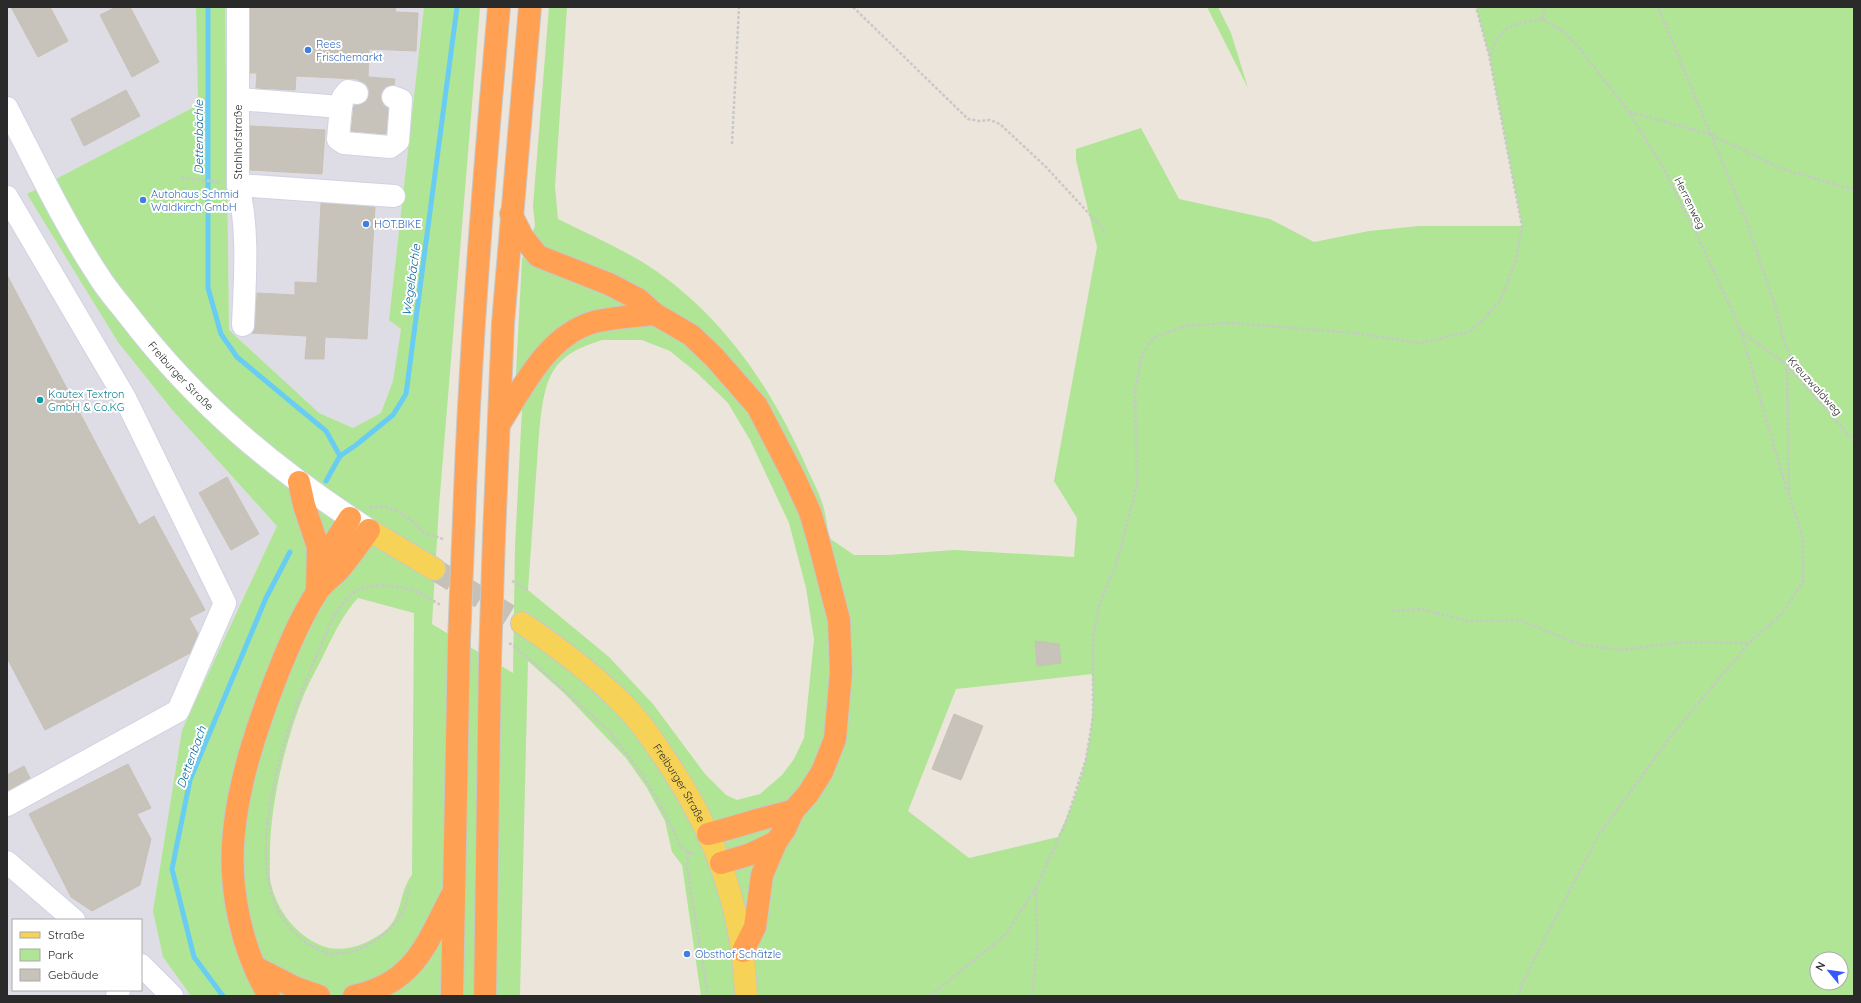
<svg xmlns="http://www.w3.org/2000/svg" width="1861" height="1003" font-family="Quicksand,sans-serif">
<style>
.industrial{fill:#dedce4;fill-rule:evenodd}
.green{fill:#afe595;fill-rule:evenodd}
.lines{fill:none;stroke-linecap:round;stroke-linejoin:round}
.stream{stroke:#69cdf3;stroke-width:5}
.building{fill:#c7c3ba;stroke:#c8c1b4}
.major-tunnel{stroke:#c5c0b8;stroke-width:22;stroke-dasharray:22 11;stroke-linecap:butt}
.minor-casing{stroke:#d0d3e3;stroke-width:24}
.major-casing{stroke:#c8c8c8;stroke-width:24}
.highway-casing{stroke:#c8c8c8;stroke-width:24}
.path{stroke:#c8c8c8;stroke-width:2.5;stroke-dasharray:3 2;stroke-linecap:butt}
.minor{stroke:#fff;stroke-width:22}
.major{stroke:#f6d257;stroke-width:22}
.highway{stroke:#ffa053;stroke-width:22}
.highway-bridge-casing{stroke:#c8c8c8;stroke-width:24;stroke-linecap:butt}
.highway-bridge{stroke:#ffa053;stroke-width:22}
.shop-dot{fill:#3f7fe0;stroke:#fff;stroke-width:1.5}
.culture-dot{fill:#0f9aa8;stroke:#fff;stroke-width:1.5}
.labels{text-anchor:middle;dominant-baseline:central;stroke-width:4;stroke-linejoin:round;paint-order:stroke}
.shop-label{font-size:11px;fill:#366cbe;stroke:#fff;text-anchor:start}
.street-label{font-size:11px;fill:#2a2a2a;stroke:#fff}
.culture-label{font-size:11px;fill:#0d838f;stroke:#fff;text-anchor:start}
.water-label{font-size:12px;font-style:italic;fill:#08699f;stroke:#fff}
</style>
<rect width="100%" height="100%" fill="#ece5db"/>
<g class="industrial">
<path d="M 7,7 L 196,7 L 198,105 L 27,194 L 174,412 L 277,526 L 182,730 L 153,911 L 163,957 L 191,996 L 7,996 ZM 13,920 L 141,920 L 141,990 L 13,990 Z"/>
<path d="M 225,7 L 424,7 L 389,319 L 401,329 L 393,382 L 381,413 L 353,428 L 319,413 L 229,330 Z"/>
</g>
<g class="green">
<path d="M 196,7 L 225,7 L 229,330 L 319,413 L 353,428 L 381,413 L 393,381 L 401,329 L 389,320 L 424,7 L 480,7 L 439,506 L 432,624 L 513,673 L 515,547 L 522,409 L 516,373 L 522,259 L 535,226 L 533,206 L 549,7 L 567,7 L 555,187 L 558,219 C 592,236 628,251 659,273 C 727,322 773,391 806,466 C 811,478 818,490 822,502 C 826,514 827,526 829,538 L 854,555 L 888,555 L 954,550 L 1074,557 L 1077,518 L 1054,481 L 1097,247 L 1076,160 L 1076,149 L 1141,128 L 1179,199 L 1270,219 L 1314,242 L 1369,231 L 1419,226 L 1522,226 L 1489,55 L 1476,7 L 1854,7 L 1854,996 L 701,996 L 682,865 L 672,852 L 665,821 L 647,788 L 626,758 L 565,694 L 528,661 L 520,996 L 191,996 L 163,957 L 153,911 L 182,730 L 277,526 L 174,412 L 118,342 L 27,194 L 198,105 ZM 602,340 L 642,340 L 670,351 L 697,373 L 728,403 L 750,440 L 789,523 L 806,588 L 814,639 L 804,738 L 794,759 L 782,775 L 760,794 L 737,800 L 726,795 L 705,774 L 653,704 L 609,657 L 528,590 C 531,548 534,505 537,462 C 539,439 540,396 551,375 C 562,354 581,347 602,340 ZM 358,598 L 414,613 L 412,875 C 399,891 403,914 387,929 C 370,944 342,955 320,945 C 295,934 277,910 271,884 C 269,876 270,867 270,860 C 269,807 285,741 305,692 C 311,678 319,665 325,652 C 335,632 343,614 358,598 ZM 1035,641 L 1059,644 L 1060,663 L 1037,666 ZM 1092,674 C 1097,730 1082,787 1058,837 L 969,858 L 908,811 L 956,689 ZM 1817,959 L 1841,959 L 1841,983 L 1817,983 Z"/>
<path d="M 1207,7 L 1218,7 L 1231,33 L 1248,88 Z"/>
</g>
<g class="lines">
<g class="stream">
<path d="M 208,7 L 208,288 L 221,334 L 237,357 L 326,431 L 340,456"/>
<path d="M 340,456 L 356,445 L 393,415 L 406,394 L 457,7"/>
<path d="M 326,481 L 340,456"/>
<path d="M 223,996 L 194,957 L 172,869 L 190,780 L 266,598 L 290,552"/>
</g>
</g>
<g class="building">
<path d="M 11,7 L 50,7 L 68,41 L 38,57 Z"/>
<path d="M 116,7 L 130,7 L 159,62 L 132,77 L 100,15 Z"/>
<path d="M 250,7 L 396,7 L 395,12 L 418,13 L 416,51 L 369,49 L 368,77 L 395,79 L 394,85 L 385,87 L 381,93 L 381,99 L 383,105 L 388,108 L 386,134 L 351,131 L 354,106 L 366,102 L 369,95 L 369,89 L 366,84 L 358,80 L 358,79 L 296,76 L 295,90 L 256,88 L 257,73 L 250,73 Z"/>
<path d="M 126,90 L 140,116 L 84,146 L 71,119 Z"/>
<path d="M 250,126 L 325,130 L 322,174 L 250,170 Z"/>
<path d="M 321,203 L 375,207 L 367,339 L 325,337 L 324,359 L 305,359 L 307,336 L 252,333 L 255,326 L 257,293 L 295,295 L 295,282 L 317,283 Z"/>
<path d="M 7,275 L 139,525 L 154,516 L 205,610 L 189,618 L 198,634 L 190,653 L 45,730 L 7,658 Z"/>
<path d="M 227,477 L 259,534 L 231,550 L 199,493 Z"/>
<path d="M 1035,641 L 1059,644 L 1061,663 L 1037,666 Z"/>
<path d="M 954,714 L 983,726 L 961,780 L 932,769 Z"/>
<path d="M 128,764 L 151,808 L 137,814 L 151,839 L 140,885 L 92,911 L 71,897 L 29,814 Z"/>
<path d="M 24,766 L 30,778 L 7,791 L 7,775 Z"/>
</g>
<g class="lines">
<path class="major-tunnel" d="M 434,569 L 522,623"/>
<defs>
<g id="minor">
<path d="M 238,7 L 238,185 C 249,230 245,278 243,325"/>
<path d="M 238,99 L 341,107 L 338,139 L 344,143 L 390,147 L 398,141 L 401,100 L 393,97"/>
<path d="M 341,107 L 343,97 L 348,91 L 357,93"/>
<path id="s1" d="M 7,108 C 36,164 63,222 98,275 C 107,290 119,303 129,316 C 197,405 276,470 369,530"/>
<path d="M 238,185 L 394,196"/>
<path d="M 7,197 L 125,398 L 225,603 L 178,711 L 7,805"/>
<path d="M 7,862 L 74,920"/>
<path d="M 141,965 L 172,996"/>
<path d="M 117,996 L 119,990"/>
</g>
<g id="major">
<path d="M 369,530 L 434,569"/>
<path id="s2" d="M 522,623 C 559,648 594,674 625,706 C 640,721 652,739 664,757 C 714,830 743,907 746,996"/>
</g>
<g id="highway">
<path d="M 511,214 L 522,236 L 538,256 L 609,284 L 638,299 L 655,314 L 691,335 L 714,357 L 757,406 L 794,477 L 810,512 L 818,539 L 839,620 L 841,672 L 835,739 L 822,772 L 808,794 L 793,811 L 785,829 L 776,842 L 762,875 L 755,927 L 743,951"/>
<path d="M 500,423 C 524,385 548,335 594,322 C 614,317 635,316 655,314"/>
<path d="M 299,482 L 304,505 L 318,547 L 317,591"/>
<path d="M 464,519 C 470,348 484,177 499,7"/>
<path d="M 494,536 L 503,323 L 530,7"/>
<path d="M 319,567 L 350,518"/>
<path d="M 708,834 C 737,827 764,817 793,811"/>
<path d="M 721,863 L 751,854 L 776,842"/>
<path d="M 255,967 L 296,988 L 319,996"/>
<path d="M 269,996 C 241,949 228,886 234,832 C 239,781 256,730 274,683 C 286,652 299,620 317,592 C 322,584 331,578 338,571 C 349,558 359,544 369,530"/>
<path d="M 354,996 C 415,983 426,944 452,895"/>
<path d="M 452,996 L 459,641"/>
<path d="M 485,996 L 490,660"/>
</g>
</defs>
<use href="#minor" class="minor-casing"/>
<use href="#major" class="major-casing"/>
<use href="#highway" class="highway-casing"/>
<g class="path">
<path d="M 853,7 L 968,119 L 979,121 L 990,120 L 1000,124 L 1046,167 L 1105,231"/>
<path d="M 1542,19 L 1545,7"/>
<path d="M 1490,55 C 1501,24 1512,25 1542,19 L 1562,31 L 1575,43 L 1629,112 L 1664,169 L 1707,256 L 1741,331 L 1787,491"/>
<path d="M 1630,112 L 1710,134 L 1780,168 L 1854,190"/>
<path d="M 732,144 L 739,7"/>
<path d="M 182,178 L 220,182"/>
<path d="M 1742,332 L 1787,365 L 1854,441"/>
<path d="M 370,508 C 389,503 404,513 417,526 C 420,528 423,533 426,534 C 433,537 436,535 444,540"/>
<path d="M 512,581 L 528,590"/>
<path d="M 1392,611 L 1421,609 L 1467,621 L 1520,620 L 1581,645 L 1622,650 L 1684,642 L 1749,643"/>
<path d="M 509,643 L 517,648 L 609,731 L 643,775 L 667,817 L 680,845 L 688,852 L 695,854"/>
<path d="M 688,852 L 687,866 L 708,996"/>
<path d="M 409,887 C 407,894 407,904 403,911 C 394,928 378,941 360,949 C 352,952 336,955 327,953 C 321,951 315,947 310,945 C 302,941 297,935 291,929 C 235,872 287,722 315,659 C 325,637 334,608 354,592 C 369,581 404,586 420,593 C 427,596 434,602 441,605"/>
<path d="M 930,996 L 1006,934 L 1036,888 L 1067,819 L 1086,759 L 1093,716 L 1093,638 L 1099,605 L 1116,565 L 1137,486 L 1135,390 L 1142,355 L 1153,338 L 1184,326 L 1229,323 L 1355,333 L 1421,343 L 1471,331 L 1499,303 L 1515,263 L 1522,226 L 1489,55 L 1476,7"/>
<path d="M 1032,996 L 1037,945 L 1036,889"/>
<path d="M 1518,996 L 1525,977 L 1598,836 L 1670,737 L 1749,643 L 1782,613 L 1803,582 L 1803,538 L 1789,495 L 1787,365 L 1791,357 L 1783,339 L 1777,312 L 1745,217 L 1658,7"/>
</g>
<use href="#minor" class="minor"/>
<use href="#major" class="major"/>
<use href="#highway" class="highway"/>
<defs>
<g id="highway-bridge">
<path d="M 459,641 L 464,519"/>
<path d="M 490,660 L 494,536"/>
</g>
</defs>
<use href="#highway-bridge" class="highway-bridge-casing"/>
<use href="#highway-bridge" class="highway-bridge"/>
</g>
<g class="shop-dot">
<circle cx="308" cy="50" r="4"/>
<circle cx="143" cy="200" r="4"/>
<circle cx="366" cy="224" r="4"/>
<circle cx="687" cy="954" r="4"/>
</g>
<circle class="culture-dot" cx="40" cy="400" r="4"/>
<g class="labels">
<g class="shop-label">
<text x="316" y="44">Rees<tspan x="316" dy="13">Frischemarkt</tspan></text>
<text x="151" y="194">Autohaus Schmid<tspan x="151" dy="13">Waldkirch GmbH</tspan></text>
<text x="374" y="224">HOT.BIKE</text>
<text x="695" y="954">Obsthof Schätzle</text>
</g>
<g class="street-label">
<text transform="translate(238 142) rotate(-90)">Stahlhofstraße</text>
<text transform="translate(1690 203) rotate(64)">Herrenweg</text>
<text stroke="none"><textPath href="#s1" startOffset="321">Freiburger Straße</textPath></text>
<text transform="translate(1815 386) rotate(48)">Kreuzwaldweg</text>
<text stroke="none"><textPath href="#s2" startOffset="227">Freiburger Straße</textPath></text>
</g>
<g class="culture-label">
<text x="48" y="394">Kautex Textron<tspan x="48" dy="13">GmbH &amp; Co.KG</tspan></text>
</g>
<g class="water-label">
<text transform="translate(198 137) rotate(-90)">Dettenbächle</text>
<text transform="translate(411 280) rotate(-82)">Wegelbächle</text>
<text transform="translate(191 757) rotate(-70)">Dettenbach</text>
</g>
</g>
<rect width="1861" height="1003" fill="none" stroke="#2a2a2a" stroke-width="16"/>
<rect x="12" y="919" width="130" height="72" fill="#ffffff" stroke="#aaaaaa"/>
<rect x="20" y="932" width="20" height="6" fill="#f6d257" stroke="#aaaaaa"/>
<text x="48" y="939" font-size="12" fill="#2a2a2a">Straße</text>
<rect x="20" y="949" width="20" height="12" fill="#afe595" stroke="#aaaaaa"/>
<text x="48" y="959" font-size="12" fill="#2a2a2a">Park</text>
<rect x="20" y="969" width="20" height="12" fill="#c7c3ba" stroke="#aaaaaa"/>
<text x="48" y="979" font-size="12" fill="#2a2a2a">Gebäude</text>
<g transform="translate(1829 971) rotate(299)"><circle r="19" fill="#ffffff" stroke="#aaaaaa"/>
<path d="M0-3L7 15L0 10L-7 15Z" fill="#3558ff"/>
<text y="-6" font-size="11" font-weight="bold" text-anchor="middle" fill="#2a2a2a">N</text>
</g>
</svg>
